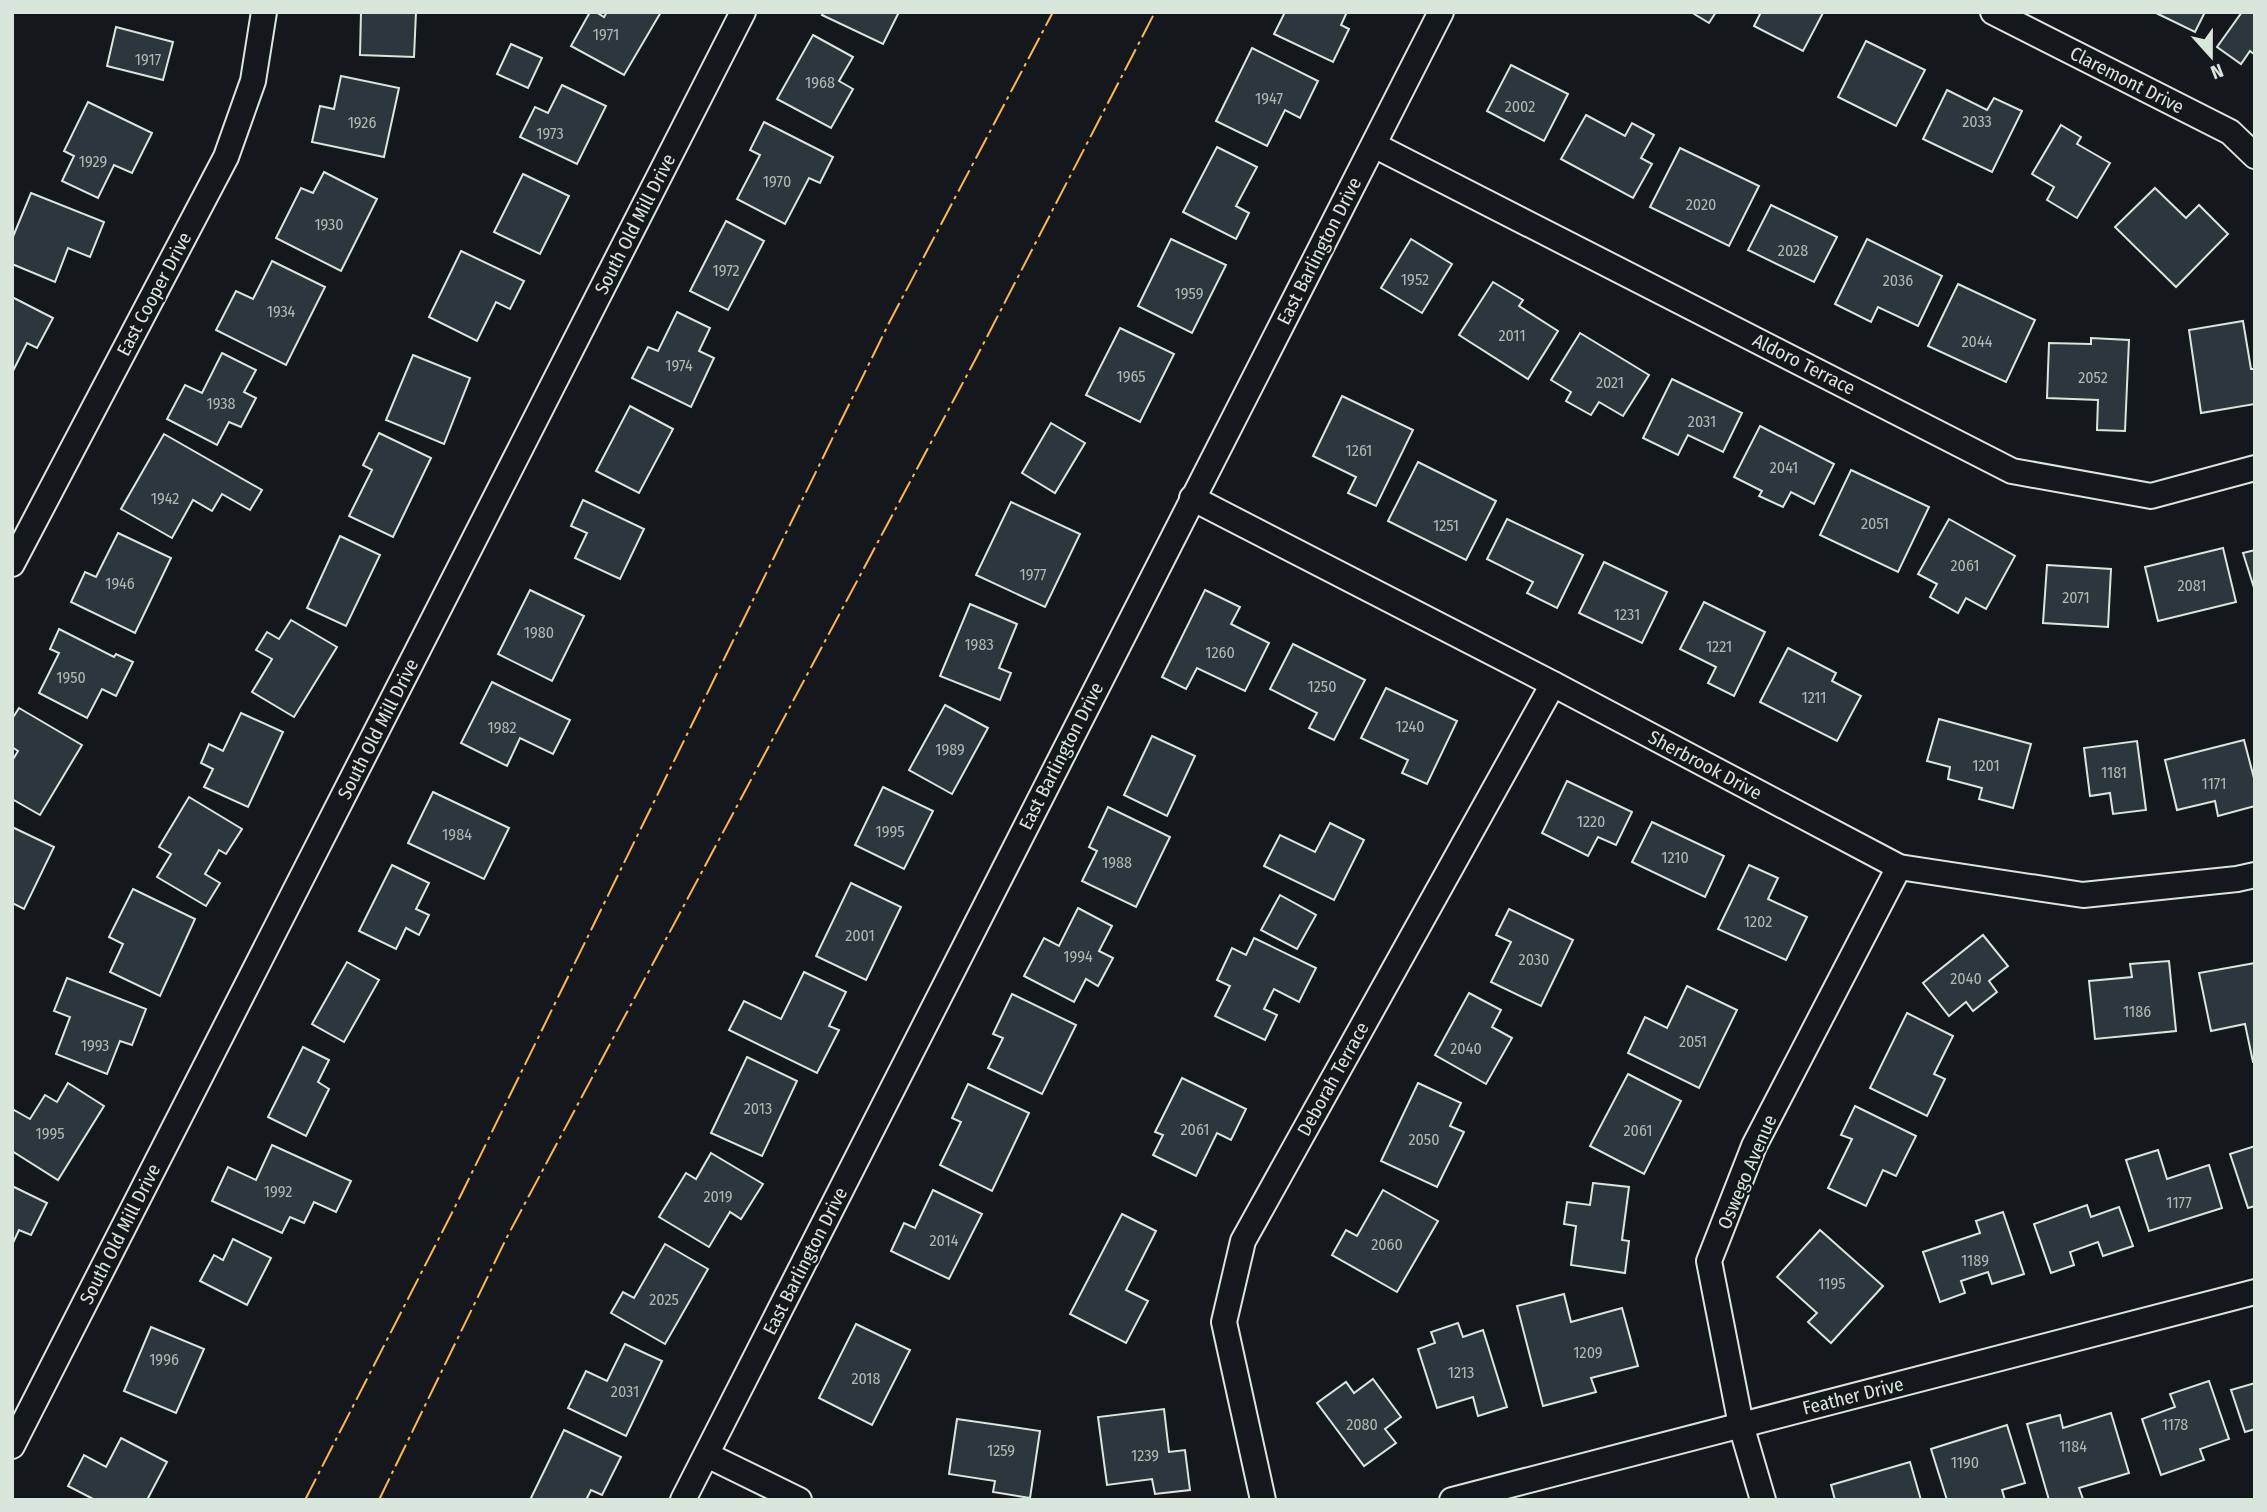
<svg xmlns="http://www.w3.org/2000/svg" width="2267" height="1512" font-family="'Fira Sans Condensed',sans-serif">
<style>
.building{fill:#2c363c;stroke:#d8e6dc;stroke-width:2}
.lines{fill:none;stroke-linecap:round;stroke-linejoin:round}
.minor-casing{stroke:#d8e6dc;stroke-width:28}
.minor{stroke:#14181c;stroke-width:24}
.power{stroke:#ffb74d;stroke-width:2;stroke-dasharray:24 5 3.5 5;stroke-linecap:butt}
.labels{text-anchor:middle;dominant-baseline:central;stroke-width:5;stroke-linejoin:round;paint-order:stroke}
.number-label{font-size:16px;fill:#adbab4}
.street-label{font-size:19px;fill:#d8e6dc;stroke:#14181c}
</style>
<rect width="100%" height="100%" fill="#14181c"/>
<g class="building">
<path d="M 361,12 L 416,12 L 414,57 L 360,55 Z"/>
<path d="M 590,12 L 596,12 L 604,17 L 607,12 L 661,12 L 624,75 L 571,46 Z"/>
<path d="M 824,12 L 899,12 L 883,44 L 822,15 Z"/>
<path d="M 1285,12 L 1347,12 L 1341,25 L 1349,29 L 1333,62 L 1274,34 Z"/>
<path d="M 1691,12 L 1716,12 L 1709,23 Z"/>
<path d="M 1761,12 L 1822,12 L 1823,13 L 1803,51 L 1754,26 Z"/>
<path d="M 2154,12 L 2205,12 L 2195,32 Z"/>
<path d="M 2242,12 L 2255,12 L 2255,55 L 2250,51 L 2241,64 L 2217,47 Z"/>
<path d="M 116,27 L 173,42 L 163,80 L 107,66 Z"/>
<path d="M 813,35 L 853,57 L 839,81 L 853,89 L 831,128 L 777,99 Z"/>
<path d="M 1866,41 L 1925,70 L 1896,126 L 1838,97 Z"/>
<path d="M 511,44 L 542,58 L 528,88 L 497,74 Z"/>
<path d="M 1252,48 L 1318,81 L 1300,118 L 1285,110 L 1267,146 L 1216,121 Z"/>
<path d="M 1511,65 L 1568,94 L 1544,141 L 1487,111 Z"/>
<path d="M 341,76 L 399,88 L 384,157 L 312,142 L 320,106 L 334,109 Z"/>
<path d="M 562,85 L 606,106 L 577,164 L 520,137 L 535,107 L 548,113 Z"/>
<path d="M 1947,90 L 1987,110 L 1994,98 L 2022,111 L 1992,172 L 1923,139 Z"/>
<path d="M 88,102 L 152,133 L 132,173 L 114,165 L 98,198 L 62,181 L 74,156 L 64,151 Z"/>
<path d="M 1586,115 L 1625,136 L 1632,123 L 1654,135 L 1641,158 L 1652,164 L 1633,198 L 1561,159 Z"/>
<path d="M 764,122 L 833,157 L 820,183 L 809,178 L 785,224 L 737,199 L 760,155 L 750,150 Z"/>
<path d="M 2061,125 L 2081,137 L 2077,144 L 2110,163 L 2077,218 L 2047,200 L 2054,187 L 2032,174 Z"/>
<path d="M 1217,147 L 1257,167 L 1236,206 L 1249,213 L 1236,239 L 1183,212 Z"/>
<path d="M 1680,148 L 1759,186 L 1729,246 L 1650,207 Z"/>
<path d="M 324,172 L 377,199 L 341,271 L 276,238 L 301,188 L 313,193 Z"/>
<path d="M 523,174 L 569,196 L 540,254 L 494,232 Z"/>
<path d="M 2155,188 L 2186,218 L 2199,205 L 2228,234 L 2176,287 L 2115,227 Z"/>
<path d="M 31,193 L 104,222 L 90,257 L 68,248 L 55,282 L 12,264 L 12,239 Z"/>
<path d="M 1771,205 L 1837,237 L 1814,282 L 1748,250 Z"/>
<path d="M 726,221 L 764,241 L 728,310 L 690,291 Z"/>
<path d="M 1171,239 L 1226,265 L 1192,333 L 1138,306 Z"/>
<path d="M 1411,239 L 1452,264 L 1422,313 L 1381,288 Z"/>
<path d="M 1867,239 L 1942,276 L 1918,326 L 1878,307 L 1871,322 L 1835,304 Z"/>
<path d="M 461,251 L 524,281 L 510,309 L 496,302 L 477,341 L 429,317 Z"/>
<path d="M 272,261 L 325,287 L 286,365 L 216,330 L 236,291 L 253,299 Z"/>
<path d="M 1493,282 L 1523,300 L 1519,306 L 1558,331 L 1528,379 L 1459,335 Z"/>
<path d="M 1958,284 L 2035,320 L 2006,382 L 1928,346 Z"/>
<path d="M 12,297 L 53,318 L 37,348 L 27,343 L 12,373 Z"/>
<path d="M 677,312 L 710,328 L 699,351 L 714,358 L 691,407 L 632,378 L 648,347 L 658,351 Z"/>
<path d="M 2243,321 L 2251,369 L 2255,369 L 2255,404 L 2201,413 L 2189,330 Z"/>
<path d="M 1120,328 L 1174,354 L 1140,422 L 1086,395 Z"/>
<path d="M 1580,333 L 1649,375 L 1623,416 L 1599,402 L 1591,415 L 1566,401 L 1571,392 L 1551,380 Z"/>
<path d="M 2091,338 L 2129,340 L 2125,431 L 2097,430 L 2098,400 L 2047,398 L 2049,343 L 2091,344 Z"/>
<path d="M 222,353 L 256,370 L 244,392 L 256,398 L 241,427 L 229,422 L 217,445 L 167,419 L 185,385 L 202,393 Z"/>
<path d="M 413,355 L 470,378 L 444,444 L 386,420 Z"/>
<path d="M 1672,379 L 1742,413 L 1723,452 L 1688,435 L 1678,455 L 1643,438 Z"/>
<path d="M 1342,396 L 1413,430 L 1376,506 L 1348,493 L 1356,477 L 1313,456 Z"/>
<path d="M 630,406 L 673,429 L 639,493 L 596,471 Z"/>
<path d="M 1051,423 L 1085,443 L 1055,493 L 1022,473 Z"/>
<path d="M 1760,426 L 1834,464 L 1814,504 L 1791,492 L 1783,507 L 1759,496 L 1762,491 L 1734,477 Z"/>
<path d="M 379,433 L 431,458 L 393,537 L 349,516 L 372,470 L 363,465 Z"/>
<path d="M 164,434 L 262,490 L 250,510 L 222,494 L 212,511 L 193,500 L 172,538 L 121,509 Z"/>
<path d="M 1418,462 L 1496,501 L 1466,560 L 1388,521 Z"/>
<path d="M 1851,470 L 1929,507 L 1898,572 L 1820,535 Z"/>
<path d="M 583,500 L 644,529 L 620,579 L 575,558 L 587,533 L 571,526 Z"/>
<path d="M 1011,502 L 1080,534 L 1045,607 L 976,575 Z"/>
<path d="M 1507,519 L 1583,555 L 1557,608 L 1527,593 L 1533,582 L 1487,559 Z"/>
<path d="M 1949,519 L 2015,556 L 1986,609 L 1966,598 L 1958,613 L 1930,597 L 1937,584 L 1918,574 Z"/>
<path d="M 118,533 L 171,558 L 135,633 L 71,602 L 85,572 L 96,577 Z"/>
<path d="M 340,536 L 380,555 L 346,626 L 307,608 Z"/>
<path d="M 2223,548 L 2236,602 L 2158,621 L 2145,567 Z"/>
<path d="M 2255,550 L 2255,591 L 2243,553 Z"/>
<path d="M 1604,562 L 1667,592 L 1642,643 L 1579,613 Z"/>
<path d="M 2047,565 L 2111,569 L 2108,627 L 2043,623 Z"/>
<path d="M 530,590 L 584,616 L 552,681 L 498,654 Z"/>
<path d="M 1205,590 L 1240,607 L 1231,624 L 1269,643 L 1245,691 L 1197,668 L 1186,689 L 1162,677 Z"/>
<path d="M 1704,602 L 1765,632 L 1734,696 L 1708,683 L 1716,667 L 1680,649 Z"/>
<path d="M 970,604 L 1017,624 L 999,668 L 1011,673 L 1000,700 L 940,676 Z"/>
<path d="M 291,620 L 337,647 L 294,717 L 252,692 L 272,659 L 256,650 L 267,632 L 279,639 Z"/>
<path d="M 59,629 L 114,657 L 116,654 L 133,662 L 116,696 L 102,689 L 87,718 L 39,693 L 59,653 L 50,649 Z"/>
<path d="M 1293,644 L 1365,680 L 1334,740 L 1309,728 L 1317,713 L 1270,689 Z"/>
<path d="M 1788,648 L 1836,673 L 1832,681 L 1861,696 L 1837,741 L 1760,702 Z"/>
<path d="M 492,682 L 570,720 L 553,754 L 520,738 L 507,766 L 461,743 Z"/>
<path d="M 1386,688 L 1457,721 L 1427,784 L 1402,773 L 1408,760 L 1361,738 Z"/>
<path d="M 945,705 L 988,728 L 952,794 L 909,770 Z"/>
<path d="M 19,708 L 82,745 L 40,815 L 12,799 L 12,761 L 18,751 L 12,747 L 12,719 Z"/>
<path d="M 241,713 L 283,732 L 248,807 L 204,787 L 213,769 L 201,763 L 209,744 L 223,751 Z"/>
<path d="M 1939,719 L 2031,744 L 2013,808 L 1979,799 L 1982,788 L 1948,779 L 1950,767 L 1927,761 Z"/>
<path d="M 1152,736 L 1195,756 L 1167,816 L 1124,795 Z"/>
<path d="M 2244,740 L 2255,782 L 2255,806 L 2218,816 L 2215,801 L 2177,810 L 2165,760 Z"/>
<path d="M 2137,741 L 2146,810 L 2113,814 L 2110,793 L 2090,796 L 2084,748 Z"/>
<path d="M 1567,781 L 1632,812 L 1616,845 L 1598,837 L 1588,856 L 1542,833 Z"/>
<path d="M 883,787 L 933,811 L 904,869 L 855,845 Z"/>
<path d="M 433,792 L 509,828 L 484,879 L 408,843 Z"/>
<path d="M 189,797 L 242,829 L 226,854 L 219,850 L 205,874 L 220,883 L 206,906 L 157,877 L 171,854 L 159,847 Z"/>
<path d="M 1108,807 L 1170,837 L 1136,907 L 1082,881 L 1097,851 L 1089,847 Z"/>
<path d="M 1652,822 L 1724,856 L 1705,897 L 1632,862 Z"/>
<path d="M 1330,823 L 1364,840 L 1334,900 L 1264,866 L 1280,835 L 1315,852 Z"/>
<path d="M 12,827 L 54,847 L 24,909 L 12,903 Z"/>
<path d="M 392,865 L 429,883 L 416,909 L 429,915 L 419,935 L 406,928 L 396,949 L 359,931 Z"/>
<path d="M 1749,865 L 1778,878 L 1768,899 L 1807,917 L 1786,960 L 1718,929 Z"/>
<path d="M 851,883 L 901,907 L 866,980 L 816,956 Z"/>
<path d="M 133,889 L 195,919 L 160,996 L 110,972 L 123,944 L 109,937 Z"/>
<path d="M 1280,895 L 1316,915 L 1297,949 L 1261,930 Z"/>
<path d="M 1078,908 L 1112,926 L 1099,951 L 1113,958 L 1098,986 L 1086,979 L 1074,1002 L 1024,976 L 1044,938 L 1059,946 Z"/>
<path d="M 1509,909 L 1573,940 L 1541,1006 L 1491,982 L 1511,942 L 1496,935 Z"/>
<path d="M 1983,935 L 2008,966 L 1989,981 L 1997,992 L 1973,1011 L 1966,1002 L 1949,1016 L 1923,983 Z"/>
<path d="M 1254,938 L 1316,968 L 1299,1002 L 1274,989 L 1264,1009 L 1277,1015 L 1265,1040 L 1215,1016 L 1230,986 L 1217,980 L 1232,948 L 1246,955 Z"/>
<path d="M 2169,961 L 2176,1031 L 2095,1039 L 2089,981 L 2132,977 L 2130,964 Z"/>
<path d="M 347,962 L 379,980 L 344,1042 L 312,1024 Z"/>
<path d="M 2255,963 L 2255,1062 L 2253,1062 L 2245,1024 L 2211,1031 L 2199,973 Z"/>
<path d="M 804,972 L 846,992 L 829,1026 L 839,1030 L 817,1073 L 729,1030 L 744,1001 L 781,1019 Z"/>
<path d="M 67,978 L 146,1009 L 132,1045 L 120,1041 L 107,1074 L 56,1054 L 70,1017 L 54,1011 Z"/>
<path d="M 1687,986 L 1737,1010 L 1699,1088 L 1628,1053 L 1645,1017 L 1667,1028 Z"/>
<path d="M 1469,993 L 1501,1010 L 1492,1027 L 1512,1038 L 1486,1084 L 1435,1055 Z"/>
<path d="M 1012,994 L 1076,1025 L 1042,1094 L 988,1068 L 1003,1038 L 993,1034 Z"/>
<path d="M 1907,1013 L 1953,1036 L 1934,1074 L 1945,1079 L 1927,1116 L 1870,1088 Z"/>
<path d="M 303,1047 L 329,1060 L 318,1082 L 329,1089 L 306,1136 L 268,1117 Z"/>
<path d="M 747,1057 L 797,1081 L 762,1156 L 711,1133 Z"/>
<path d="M 1628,1074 L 1681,1101 L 1644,1174 L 1590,1146 Z"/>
<path d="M 1182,1078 L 1246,1109 L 1231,1140 L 1217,1133 L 1196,1176 L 1153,1155 L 1163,1135 L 1155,1132 Z"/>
<path d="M 68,1083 L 104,1106 L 58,1180 L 12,1151 L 12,1113 L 14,1110 L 30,1119 L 45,1095 L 57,1102 Z"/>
<path d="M 1418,1083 L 1461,1103 L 1450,1126 L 1464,1132 L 1437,1187 L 1381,1161 Z"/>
<path d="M 968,1084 L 1029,1113 L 992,1191 L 940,1165 L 961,1122 L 952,1118 Z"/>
<path d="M 1855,1106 L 1916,1136 L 1896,1176 L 1883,1170 L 1866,1206 L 1828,1188 L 1852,1139 L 1841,1135 Z"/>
<path d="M 272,1145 L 351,1181 L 336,1212 L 314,1202 L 304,1223 L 290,1217 L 282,1233 L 212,1201 L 228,1167 L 256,1180 Z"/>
<path d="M 2255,1146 L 2255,1206 L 2248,1208 L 2230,1154 Z"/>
<path d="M 2158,1150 L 2167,1179 L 2209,1165 L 2222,1208 L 2149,1231 L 2126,1160 Z"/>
<path d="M 711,1153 L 763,1184 L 741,1219 L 730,1212 L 709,1247 L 659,1217 L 686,1173 L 696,1179 Z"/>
<path d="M 1593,1183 L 1629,1187 L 1622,1240 L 1629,1241 L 1625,1273 L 1571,1265 L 1576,1226 L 1564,1224 L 1567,1202 L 1590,1205 Z"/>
<path d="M 12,1186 L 47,1203 L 31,1235 L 19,1230 L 12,1245 Z"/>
<path d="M 933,1190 L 982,1214 L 949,1279 L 891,1251 L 904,1223 L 915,1228 Z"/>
<path d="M 1383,1190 L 1438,1221 L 1397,1292 L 1332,1255 L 1346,1230 L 1357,1236 Z"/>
<path d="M 2087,1205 L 2091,1217 L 2119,1207 L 2133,1246 L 2103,1256 L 2098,1242 L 2070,1252 L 2074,1265 L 2051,1273 L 2034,1224 Z"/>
<path d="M 2003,1212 L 2024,1274 L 1992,1284 L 1988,1272 L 1961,1281 L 1965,1293 L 1940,1302 L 1923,1252 L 1980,1233 L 1976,1221 Z"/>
<path d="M 1122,1214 L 1156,1231 L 1126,1290 L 1148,1301 L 1126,1343 L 1070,1314 Z"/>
<path d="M 1820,1230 L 1883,1286 L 1831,1343 L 1808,1322 L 1817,1313 L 1777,1277 Z"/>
<path d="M 233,1239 L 271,1258 L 247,1305 L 200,1281 L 214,1255 L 223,1260 Z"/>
<path d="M 665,1244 L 708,1269 L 665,1344 L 611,1313 L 623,1292 L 634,1298 Z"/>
<path d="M 1564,1294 L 1571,1322 L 1622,1308 L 1638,1366 L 1591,1378 L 1596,1392 L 1543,1406 L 1517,1306 Z"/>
<path d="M 1458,1323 L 1463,1337 L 1483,1330 L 1507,1407 L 1478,1416 L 1473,1397 L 1437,1408 L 1418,1349 L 1435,1343 L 1431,1332 Z"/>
<path d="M 856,1324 L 910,1350 L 872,1425 L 819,1398 Z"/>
<path d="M 151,1327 L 204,1349 L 176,1413 L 124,1391 Z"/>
<path d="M 625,1344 L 662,1361 L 626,1436 L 568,1408 L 586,1371 L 607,1381 Z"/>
<path d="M 1373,1379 L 1401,1417 L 1385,1429 L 1396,1443 L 1364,1466 L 1317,1403 L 1346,1382 L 1354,1393 Z"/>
<path d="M 2209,1381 L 2229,1439 L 2200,1449 L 2204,1460 L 2161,1475 L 2142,1419 L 2175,1407 L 2170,1394 Z"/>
<path d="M 2255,1383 L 2255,1429 L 2245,1432 L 2231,1390 Z"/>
<path d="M 1164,1409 L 1169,1452 L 1185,1450 L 1190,1490 L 1155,1494 L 1152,1479 L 1107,1485 L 1098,1417 Z"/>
<path d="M 2111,1413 L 2129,1473 L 2079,1488 L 2083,1499 L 2049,1500 L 2027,1424 L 2060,1415 L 2063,1428 Z"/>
<path d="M 957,1419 L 1040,1431 L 1030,1498 L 993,1492 L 995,1481 L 949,1474 Z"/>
<path d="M 2007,1425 L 2025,1483 L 2002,1490 L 2005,1500 L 1947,1500 L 1931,1449 Z"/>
<path d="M 564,1430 L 621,1457 L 602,1495 L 591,1490 L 586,1500 L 530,1500 Z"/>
<path d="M 121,1438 L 167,1462 L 147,1500 L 95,1500 L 68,1486 L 84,1455 L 106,1467 Z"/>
<path d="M 1910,1462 L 1921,1500 L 1835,1500 L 1831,1485 Z"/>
</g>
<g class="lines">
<defs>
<g id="minor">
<path d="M 1993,12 L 2230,132 L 2255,156"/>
<path d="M 1374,145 L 2012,471 L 2151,496 L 2255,468"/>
<path d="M 1192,498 L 1553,684 L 1899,867 L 2083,895 L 2237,879 L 2255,875"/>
<path d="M 12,564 L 226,157 L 253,81 L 264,12"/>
<path d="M 12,1446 L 743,12"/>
<path d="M 707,1455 L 799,1500"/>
<path d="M 683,1500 L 1441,12"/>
<path d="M 1263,1500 L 1224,1322 L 1243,1241 L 1553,684"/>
<path d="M 1452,1500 L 2255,1292"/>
<path d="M 1763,1500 L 1741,1425 L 1709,1261 L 1754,1146 L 1899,867"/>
</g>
</defs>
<use href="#minor" class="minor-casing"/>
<use href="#minor" class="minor"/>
<g class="power">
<path d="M 305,1500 L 457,1203 L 890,321 L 1053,12"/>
<path d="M 379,1500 L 507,1237 L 975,360 L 1155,12"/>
</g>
</g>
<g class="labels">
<g class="number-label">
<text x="606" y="34">1971</text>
<text x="148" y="59">1917</text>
<text x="820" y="82">1968</text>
<text x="1269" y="98">1947</text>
<text x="1520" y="106">2002</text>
<text x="1977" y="121">2033</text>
<text x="362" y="122">1926</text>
<text x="550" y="133">1973</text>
<text x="93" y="161">1929</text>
<text x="777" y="181">1970</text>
<text x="1701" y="204">2020</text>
<text x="329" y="224">1930</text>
<text x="1793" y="250">2028</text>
<text x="726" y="270">1972</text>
<text x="1415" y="279">1952</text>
<text x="1898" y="280">2036</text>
<text x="1189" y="293">1959</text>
<text x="281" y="311">1934</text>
<text x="1512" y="335">2011</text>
<text x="1977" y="341">2044</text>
<text x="679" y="365">1974</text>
<text x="1131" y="376">1965</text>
<text x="2093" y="377">2052</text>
<text x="1610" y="382">2021</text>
<text x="221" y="403">1938</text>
<text x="1702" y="421">2031</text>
<text x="1359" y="450">1261</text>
<text x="1784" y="467">2041</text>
<text x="165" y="498">1942</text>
<text x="1875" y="523">2051</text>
<text x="1446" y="525">1251</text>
<text x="1965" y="565">2061</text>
<text x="1033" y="574">1977</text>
<text x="120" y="583">1946</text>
<text x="2192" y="585">2081</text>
<text x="2076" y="597">2071</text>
<text x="1627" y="614">1231</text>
<text x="539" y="632">1980</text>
<text x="979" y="644">1983</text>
<text x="1719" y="646">1221</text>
<text x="1220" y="652">1260</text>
<text x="71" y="677">1950</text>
<text x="1322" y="686">1250</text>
<text x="1814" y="697">1211</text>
<text x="1410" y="726">1240</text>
<text x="502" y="727">1982</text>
<text x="950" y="749">1989</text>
<text x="1986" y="765">1201</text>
<text x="2114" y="772">1181</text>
<text x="2214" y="783">1171</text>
<text x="1591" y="821">1220</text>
<text x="890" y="831">1995</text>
<text x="457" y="834">1984</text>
<text x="1675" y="857">1210</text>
<text x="1117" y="862">1988</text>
<text x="1758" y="921">1202</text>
<text x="860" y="935">2001</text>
<text x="1078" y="956">1994</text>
<text x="1534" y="959">2030</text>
<text x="1966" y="978">2040</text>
<text x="2137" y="1011">1186</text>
<text x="1693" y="1041">2051</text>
<text x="95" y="1045">1993</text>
<text x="1466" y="1048">2040</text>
<text x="758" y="1108">2013</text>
<text x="1195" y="1129">2061</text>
<text x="1638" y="1130">2061</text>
<text x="50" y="1133">1995</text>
<text x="1424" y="1139">2050</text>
<text x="278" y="1191">1992</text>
<text x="718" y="1196">2019</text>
<text x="2179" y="1202">1177</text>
<text x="944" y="1240">2014</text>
<text x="1387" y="1244">2060</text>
<text x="1975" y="1260">1189</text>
<text x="1832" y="1283">1195</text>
<text x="664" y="1299">2025</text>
<text x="1588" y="1352">1209</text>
<text x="164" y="1359">1996</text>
<text x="1461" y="1372">1213</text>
<text x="866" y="1378">2018</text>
<text x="625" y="1391">2031</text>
<text x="1362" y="1424">2080</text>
<text x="2175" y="1424">1178</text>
<text x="2073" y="1446">1184</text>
<text x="1001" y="1450">1259</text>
<text x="1145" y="1455">1239</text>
<text x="1965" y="1462">1190</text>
</g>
<g class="street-label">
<text transform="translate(2127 80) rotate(27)">Claremont Drive</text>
<text transform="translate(635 224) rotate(-63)">South Old Mill Drive</text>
<text transform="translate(1319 251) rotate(-63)">East Barlington Drive</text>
<text transform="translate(154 294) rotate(-62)">East Cooper Drive</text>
<text transform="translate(1804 364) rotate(27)">Aldoro Terrace</text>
<text transform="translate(378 729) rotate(-63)">South Old Mill Drive</text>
<text transform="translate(1061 756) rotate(-63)">East Barlington Drive</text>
<text transform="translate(1705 765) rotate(28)">Sherbrook Drive</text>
<text transform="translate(1333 1079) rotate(-61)">Deborah Terrace</text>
<text transform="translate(1747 1172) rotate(-67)">Oswego Avenue</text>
<text transform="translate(120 1234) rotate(-63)">South Old Mill Drive</text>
<text transform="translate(805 1261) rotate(-63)">East Barlington Drive</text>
<text transform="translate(1853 1396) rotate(-14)">Feather Drive</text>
</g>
</g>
<rect width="2267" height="1512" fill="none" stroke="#d8e6dc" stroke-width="28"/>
<g transform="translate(2211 56) rotate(159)" stroke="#14181c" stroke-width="5" paint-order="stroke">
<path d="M0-5L12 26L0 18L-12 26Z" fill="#d8e6dc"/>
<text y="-10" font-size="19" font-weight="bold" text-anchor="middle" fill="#d8e6dc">N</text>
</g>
</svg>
